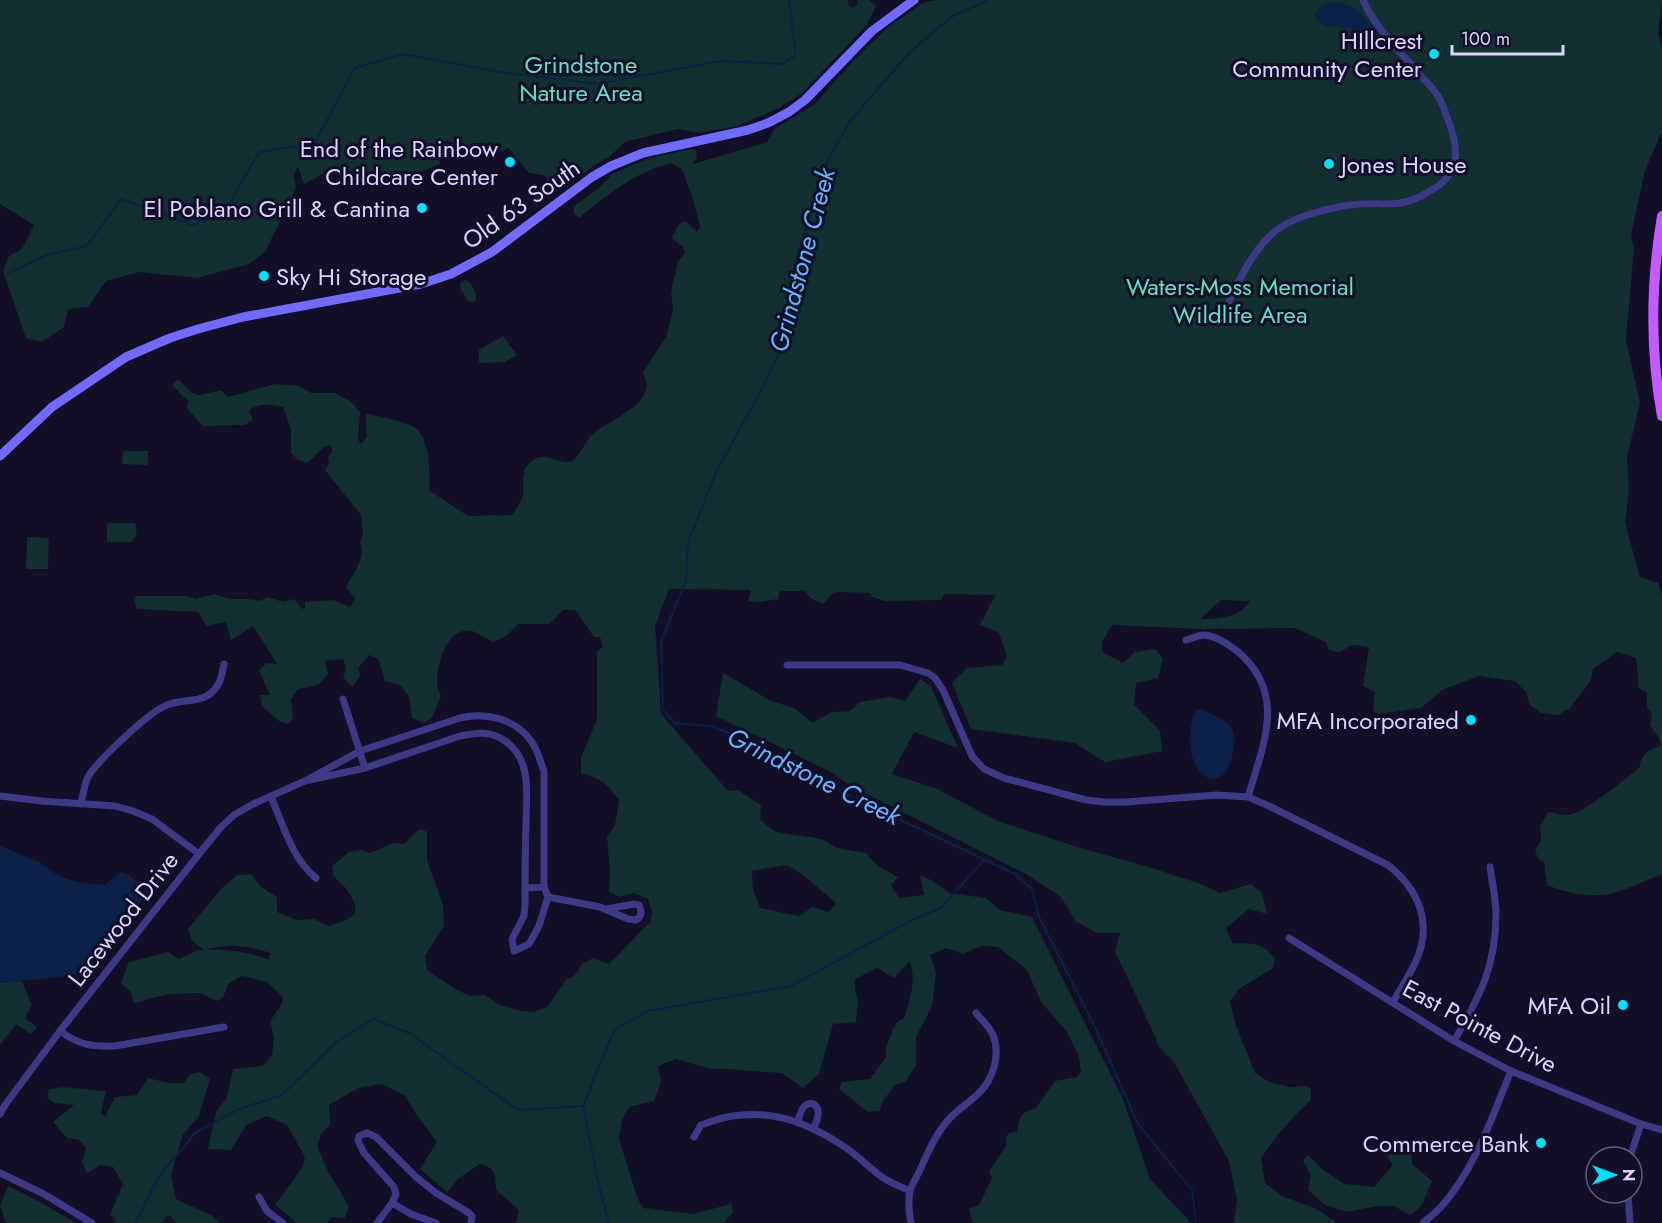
<svg xmlns="http://www.w3.org/2000/svg" width="1662" height="1223" font-family="Jost,sans-serif">
<style>
.green{fill:#11302f;fill-rule:evenodd}
.water{fill:#0b2148}
.lines{fill:none;stroke-linecap:round;stroke-linejoin:round}
.stream{stroke:#0b2148;stroke-width:2}
.minor{stroke:#3d3986;stroke-width:7}
.secondary{stroke:#716aff;stroke-width:9}
.primary{stroke:#c45aff;stroke-width:10}
.poi-dot{fill:#00e1fe;stroke:#130f26;stroke-width:2}
.labels{text-anchor:middle;dominant-baseline:central;stroke-width:6;stroke-linejoin:round;paint-order:stroke}
.poi-label{font-size:24px;fill:#d9d3ff;stroke:#130f26;text-anchor:end}
.park-label{font-size:24px;fill:#5de2c3;stroke:#130f26}
.street-label{font-size:24px;fill:#d9d3ff;stroke:#130f26}
.water-label{font-size:26px;font-style:italic;fill:#61b4ff;stroke:#130f26}
</style>
<rect width="100%" height="100%" fill="#130f26"/>
<g class="green">
<path d="M 0,0 L 848,0 L 849,6 L 852,8 L 858,4 L 857,0 L 869,0 L 876,6 L 867,25 L 802,93 L 779,108 L 737,126 L 699,133 L 678,129 L 625,142 L 609,157 L 596,164 L 563,189 L 560,185 L 558,186 L 543,175 L 529,173 L 508,147 L 502,152 C 487,142 480,141 463,147 L 447,140 L 440,144 L 438,154 L 440,164 L 397,181 L 371,172 L 323,174 L 304,184 L 298,166 L 294,175 L 296,188 L 265,252 L 249,264 L 197,278 L 139,272 L 106,281 L 88,307 L 68,309 L 64,327 L 42,342 L 26,338 L 3,271 L 9,256 L 22,249 L 34,225 L 0,204 Z"/>
<path d="M 935,0 L 1662,0 L 1658,33 L 1662,49 L 1662,130 L 1645,171 L 1631,235 L 1634,248 L 1626,340 L 1640,403 L 1627,457 L 1629,490 L 1625,523 L 1640,577 L 1658,583 L 1662,597 L 1662,874 C 1647,880 1632,887 1617,892 C 1594,899 1568,894 1547,885 L 1544,862 L 1538,859 L 1535,850 L 1541,841 L 1540,826 L 1548,812 C 1555,813 1562,815 1568,815 C 1583,814 1627,778 1640,767 C 1639,755 1651,748 1661,746 L 1659,738 L 1650,725 L 1652,713 L 1647,708 L 1647,693 L 1639,688 L 1636,658 L 1617,652 L 1593,669 L 1591,680 L 1570,708 L 1558,715 L 1541,713 L 1530,705 L 1526,692 L 1515,681 L 1479,676 L 1442,690 L 1421,708 L 1378,714 L 1373,711 L 1375,692 L 1363,686 L 1369,647 L 1352,645 L 1340,652 L 1329,650 L 1326,642 L 1295,628 L 1202,629 L 1112,625 L 1102,642 L 1102,652 L 1123,663 L 1135,652 L 1155,649 L 1163,659 L 1158,678 L 1136,683 L 1134,705 L 1160,731 L 1162,751 L 1105,762 L 1075,743 L 971,729 L 952,683 L 967,668 L 1002,665 L 1007,656 L 999,633 L 980,625 L 995,595 L 944,594 L 941,600 L 885,601 L 872,597 L 870,593 L 836,592 L 832,594 L 823,604 L 810,598 L 805,591 L 779,591 L 778,599 L 759,602 L 748,601 L 751,590 L 669,589 L 655,626 L 661,714 L 728,791 L 738,790 L 761,805 L 760,820 L 776,832 L 822,839 L 837,848 L 866,853 L 878,866 L 898,877 L 891,885 L 899,898 L 924,895 L 920,875 L 933,881 L 949,893 L 986,898 L 1000,910 L 1032,917 L 1123,1099 L 1150,1179 L 1191,1223 L 973,1223 L 969,1209 L 979,1205 L 992,1178 L 989,1172 L 1007,1144 L 1006,1138 L 1009,1133 L 1017,1132 C 1020,1117 1019,1112 1035,1109 L 1055,1081 L 1077,1077 L 1081,1071 L 1078,1055 L 1067,1032 L 1041,1002 L 1027,970 L 998,947 L 981,946 L 963,954 L 946,948 L 930,955 L 936,973 L 932,1006 L 916,1037 L 916,1065 L 905,1082 L 895,1085 L 882,1102 L 880,1111 L 868,1112 L 839,1089 L 842,1082 L 870,1079 L 886,1057 L 886,1046 L 896,1023 L 904,1018 C 911,997 916,983 910,961 L 894,978 L 877,968 L 855,979 L 855,990 L 858,999 L 856,1022 L 833,1024 L 819,1074 L 803,1088 L 782,1073 L 708,1068 L 676,1059 L 658,1066 L 661,1082 L 654,1101 L 629,1107 L 622,1120 L 619,1139 L 637,1197 L 643,1208 L 693,1214 L 731,1204 L 733,1212 L 724,1223 L 516,1223 L 519,1210 L 496,1190 C 496,1176 495,1167 480,1164 L 459,1178 L 447,1192 L 420,1169 L 437,1142 L 418,1117 L 405,1096 L 382,1084 L 358,1088 L 329,1105 L 330,1124 L 321,1135 L 317,1145 L 327,1170 L 349,1206 L 345,1218 L 332,1217 L 327,1223 L 297,1223 L 275,1205 L 302,1168 L 305,1157 L 287,1125 L 267,1116 L 246,1125 L 231,1150 L 208,1149 L 216,1112 L 227,1097 L 233,1069 L 262,1066 L 272,1056 L 274,1037 L 270,1021 L 282,1004 L 283,997 L 267,982 L 242,976 L 228,984 L 223,998 L 217,1001 L 200,993 L 169,994 L 134,1003 L 131,992 L 121,983 L 129,962 L 168,952 L 179,959 C 185,956 191,953 197,951 C 213,947 254,952 269,960 L 270,953 C 247,945 228,943 204,950 L 192,941 L 188,929 L 221,889 L 237,875 L 251,874 L 261,887 L 277,897 L 277,912 L 297,920 L 314,919 L 329,926 C 336,923 346,921 351,917 C 365,906 342,883 334,877 L 332,866 L 349,852 L 361,850 L 370,853 L 393,843 L 405,844 L 413,834 L 421,829 L 427,832 L 427,860 L 443,905 L 444,926 L 425,956 L 427,970 L 455,989 L 470,996 L 485,995 L 500,1005 L 521,1011 L 533,1012 L 547,1007 L 566,980 L 575,975 L 582,964 L 593,958 L 609,964 L 650,922 L 652,912 L 648,899 L 634,893 L 620,897 L 609,892 L 610,871 L 607,837 L 615,825 L 619,800 C 607,784 601,777 581,774 L 581,758 L 597,719 L 597,651 L 603,647 L 600,637 L 594,637 L 575,610 L 563,610 L 549,624 L 518,624 L 506,636 L 493,642 C 487,639 479,633 472,631 C 447,626 437,664 437,682 C 437,687 439,692 441,696 L 432,718 L 424,723 L 412,718 L 409,696 L 400,685 L 385,681 L 378,659 L 369,655 L 358,668 L 360,675 L 353,687 L 343,678 L 346,669 L 343,659 L 325,661 L 328,674 L 318,685 L 298,689 L 291,699 L 293,718 L 288,724 L 279,721 L 262,706 L 260,695 L 270,695 L 259,670 L 267,663 L 277,664 L 253,626 L 231,640 L 226,622 L 206,626 L 198,612 L 136,609 L 134,601 L 136,596 L 188,596 L 195,599 L 215,594 C 234,603 241,596 259,601 L 268,597 L 283,602 L 294,599 L 302,609 L 305,608 L 305,602 L 333,600 L 350,607 L 355,599 L 346,587 C 354,571 366,560 360,542 L 363,533 L 361,515 L 325,470 L 329,463 L 328,457 L 332,453 L 332,448 L 329,445 C 320,448 315,457 307,463 L 298,460 L 291,453 L 291,430 L 283,407 C 270,404 260,403 249,410 L 253,420 L 245,425 L 203,426 L 186,407 L 189,402 L 172,385 L 178,379 C 198,399 193,397 221,390 L 228,397 L 275,384 L 299,386 L 311,393 L 335,393 L 350,401 L 360,412 L 358,439 L 361,444 L 367,437 L 366,414 C 376,415 410,423 416,428 C 431,442 429,473 430,491 L 468,516 L 512,515 C 516,509 522,501 523,494 C 524,482 520,468 533,460 C 545,452 558,463 569,462 C 578,461 586,439 593,434 C 607,421 646,408 647,385 C 647,381 644,376 643,372 L 666,337 L 673,310 L 671,293 L 678,261 L 685,253 L 683,247 L 672,238 L 678,225 L 685,221 L 697,232 L 700,227 L 694,202 L 682,169 L 670,163 C 633,174 608,194 579,218 L 574,213 L 573,207 L 599,188 L 612,174 L 647,159 L 690,149 L 696,150 L 697,156 L 693,164 L 767,142 L 774,129 L 815,104 L 854,60 L 888,27 L 923,3 ZM 1221,600 L 1250,601 C 1239,618 1221,618 1203,619 L 1201,618 ZM 787,865 L 803,875 L 836,903 L 829,912 L 813,907 L 799,916 L 760,908 L 753,889 L 752,871 Z"/>
<path d="M 466,280 C 472,283 477,294 476,300 L 473,302 L 467,301 L 460,287 L 461,282 Z"/>
<path d="M 503,336 L 517,355 L 505,362 L 479,363 L 479,350 Z"/>
<path d="M 123,451 L 148,451 L 148,465 L 122,464 Z"/>
<path d="M 107,523 L 135,523 L 137,534 L 132,542 L 107,542 Z"/>
<path d="M 27,537 L 49,538 L 48,569 L 26,569 Z"/>
<path d="M 723,673 L 769,700 L 796,709 L 812,723 L 832,712 L 850,711 L 860,702 L 891,697 L 905,701 L 920,679 L 931,686 L 958,748 L 914,732 L 892,774 L 937,789 L 998,821 L 1077,847 L 1152,868 L 1198,883 L 1220,893 L 1251,884 L 1262,893 L 1267,914 L 1249,909 L 1226,928 L 1232,943 C 1252,944 1262,941 1275,959 L 1272,969 L 1240,988 L 1230,1001 L 1235,1023 L 1255,1073 L 1269,1082 L 1290,1087 L 1305,1086 L 1311,1089 L 1311,1100 C 1292,1117 1276,1136 1261,1158 L 1265,1183 L 1282,1196 L 1314,1208 L 1335,1221 L 1335,1223 L 1234,1223 L 1237,1200 L 1229,1161 L 1174,1062 L 1159,1047 L 1153,1032 L 1115,951 L 1120,933 L 1098,933 L 1076,922 L 1061,897 L 1026,874 L 851,786 L 831,772 L 716,716 Z"/>
<path d="M 22,981 L 32,1005 L 25,1018 L 37,1027 L 31,1034 L 16,1024 L 0,1045 L 0,983 Z"/>
<path d="M 199,1072 L 210,1079 L 198,1118 L 183,1134 L 171,1175 L 176,1199 L 211,1215 L 220,1223 L 177,1223 L 169,1215 L 161,1223 L 116,1223 L 110,1214 L 123,1185 L 113,1167 L 100,1165 L 87,1173 L 82,1162 L 86,1148 L 79,1140 L 67,1138 L 53,1122 L 74,1105 L 54,1103 L 47,1097 L 49,1089 L 62,1087 L 106,1091 L 101,1113 L 105,1117 L 115,1097 L 137,1095 L 148,1078 L 169,1083 L 184,1083 L 190,1074 Z"/>
<path d="M 1401,1148 L 1411,1151 L 1412,1164 L 1432,1181 L 1421,1207 L 1410,1215 L 1394,1206 L 1378,1206 L 1347,1212 L 1325,1205 L 1308,1190 L 1311,1176 L 1303,1161 L 1308,1155 L 1323,1170 L 1345,1184 L 1374,1187 L 1393,1165 L 1387,1156 Z"/>
<path d="M 8,1186 L 40,1202 L 76,1223 L 6,1223 L 0,1206 Z"/>
</g>
<g class="water">
<path d="M 1334,2 C 1360,7 1362,14 1379,34 L 1378,42 L 1374,46 L 1369,46 C 1364,41 1358,32 1351,29 C 1338,24 1325,31 1315,18 C 1317,6 1323,5 1334,2 Z"/>
<path d="M 1201,709 C 1211,714 1225,719 1232,729 C 1237,738 1232,766 1225,773 C 1209,788 1196,770 1192,756 C 1189,740 1189,725 1196,710 Z"/>
<path d="M 0,845 C 13,852 26,856 39,862 C 45,865 49,869 54,873 C 65,881 91,884 104,885 C 113,881 112,874 123,872 C 133,877 147,887 144,899 L 108,945 L 81,975 L 0,983 Z"/>
</g>
<g class="lines">
<g class="stream">
<path d="M 988,0 L 951,17 L 910,52 L 849,122 L 823,170 L 797,258 L 782,346 L 761,391 L 717,470 L 688,543 L 686,581 L 661,641 L 663,710 L 675,723 L 711,726 L 746,740 L 806,775 L 1015,874 L 1032,889 L 1039,917 L 1096,1029 L 1138,1124 L 1192,1190 L 1196,1223"/>
<path d="M 8,273 L 47,255 L 87,246 L 121,199 L 192,225 L 222,216 L 259,152 L 314,144 L 355,68 L 403,54 L 506,73 L 599,84 L 720,61 L 783,64 L 796,55 L 789,0"/>
<path d="M 583,1106 L 599,1186 L 609,1223"/>
<path d="M 135,1223 L 158,1178 L 195,1133 L 239,1109 L 282,1095 L 335,1043 L 373,1019 L 409,1033 L 518,1110 L 583,1106 L 614,1030 L 648,1011 L 791,986 L 910,921 L 941,908 L 983,861"/>
</g>
<g class="minor">
<path d="M 1220,321 C 1235,290 1250,250 1278,229 C 1297,215 1336,206 1360,204 C 1373,203 1387,205 1400,203 C 1411,201 1421,197 1430,191 C 1462,174 1459,147 1447,117 C 1445,110 1442,103 1438,96 C 1434,89 1426,82 1421,76 C 1401,52 1375,28 1363,0"/>
<path d="M 1186,640 C 1191,639 1198,635 1203,635 C 1215,635 1228,644 1237,651 C 1288,693 1263,745 1248,797"/>
<path d="M 787,665 L 900,665 L 928,673 L 935,678 L 943,690 L 972,756 L 984,769 L 1004,778 L 1086,800 L 1104,802 L 1126,802 L 1217,795 L 1248,797 L 1269,806 L 1388,865 C 1419,890 1433,923 1416,961 C 1410,975 1400,989 1393,1002"/>
<path d="M 343,699 L 365,768"/>
<path d="M 0,796 L 42,801 L 115,806 L 133,811 L 152,819 L 199,854"/>
<path d="M 271,797 C 283,824 292,859 316,878"/>
<path d="M 81,804 C 83,795 84,785 88,777 C 97,761 150,711 167,705 C 181,699 199,703 211,693 C 220,686 222,675 224,664"/>
<path d="M 525,888 L 544,887"/>
<path d="M 548,897 L 600,907 L 628,919 L 636,920 C 642,917 642,911 639,905 L 634,904 L 606,909"/>
<path d="M 1289,938 L 1454,1041 L 1511,1071 L 1641,1124 L 1662,1130"/>
<path d="M 60,1031 C 79,1045 92,1047 115,1046 L 224,1027"/>
<path d="M 1454,1041 C 1480,996 1496,966 1496,914 C 1496,898 1492,882 1490,867"/>
<path d="M 0,1114 L 5,1105 L 60,1031 L 199,854 L 222,826 L 234,815 L 253,804 L 305,781 L 360,751 L 460,718 C 485,712 515,718 531,741 C 538,750 540,761 544,771 L 544,887 L 548,897 L 539,926 L 529,944 L 514,951 L 512,939 L 524,916 L 525,906 C 525,880 525,853 526,827 C 526,796 533,760 505,741 C 490,730 476,733 460,736 L 365,768 L 305,781"/>
<path d="M 798,1123 C 799,1117 801,1108 806,1105 C 814,1100 819,1108 818,1115 C 818,1120 815,1125 813,1129"/>
<path d="M 694,1137 L 701,1125 C 714,1120 727,1116 741,1115 C 780,1111 818,1128 849,1150 C 862,1159 872,1171 885,1179 C 893,1184 902,1187 910,1191"/>
<path d="M 1630,1157 L 1641,1124"/>
<path d="M 0,1173 L 42,1193 L 92,1223"/>
<path d="M 1628,1193 L 1630,1223"/>
<path d="M 259,1197 L 267,1211 L 283,1223"/>
<path d="M 377,1223 L 392,1203"/>
<path d="M 436,1223 L 411,1214 L 392,1203 L 396,1194 L 394,1187 L 364,1153 L 358,1141 L 359,1136 L 367,1133 L 376,1137 L 416,1177 L 436,1193 L 469,1213 L 472,1216 L 471,1223"/>
<path d="M 911,1223 C 909,1213 908,1201 910,1191 C 912,1185 915,1179 918,1174 C 927,1155 935,1134 950,1118 C 958,1109 969,1103 978,1094 C 993,1080 1001,1055 993,1035 C 989,1026 982,1020 976,1013"/>
<path d="M 1423,1223 C 1429,1218 1435,1213 1441,1207 C 1475,1169 1492,1117 1511,1071"/>
</g>
<path class="secondary" d="M 0,456 L 52,407 L 126,357 L 170,338 L 198,329 L 243,317 L 421,284 L 451,274 L 492,252 L 592,177 L 611,166 L 643,153 L 748,130 L 768,123 L 789,112 L 805,100 L 872,31 L 914,0"/>
<path class="primary" d="M 1662,216 C 1651,282 1650,350 1662,416"/>
</g>
<g class="poi-dot">
<circle cx="1434" cy="54" r="6"/>
<circle cx="510" cy="162" r="6"/>
<circle cx="1329" cy="164" r="6"/>
<circle cx="422" cy="208" r="6"/>
<circle cx="264" cy="276" r="6"/>
<circle cx="1471" cy="720" r="6"/>
<circle cx="1623" cy="1005" r="6"/>
<circle cx="1541" cy="1143" r="6"/>
</g>
<g class="labels">
<g class="poi-label">
<text x="1422" y="40">HIllcrest<tspan x="1422" dy="28">Community Center</tspan></text>
<text x="498" y="148">End of the Rainbow<tspan x="498" dy="28">Childcare Center</tspan></text>
<text x="1341" y="164" text-anchor="start">Jones House</text>
<text x="410" y="208">El Poblano Grill &amp; Cantina</text>
<text x="276" y="276" text-anchor="start">Sky Hi Storage</text>
<text x="1459" y="720">MFA Incorporated</text>
<text x="1611" y="1005">MFA Oil</text>
<text x="1529" y="1143">Commerce Bank</text>
</g>
<g class="park-label">
<text x="581" y="64">Grindstone<tspan x="581" dy="28">Nature Area</tspan></text>
<text x="1240" y="286">Waters-Moss Memorial<tspan x="1240" dy="28">Wildlife Area</tspan></text>
</g>
<g class="street-label">
<text transform="translate(521 204) rotate(-35)">Old 63 South</text>
<text transform="translate(123 919) rotate(-52)">Lacewood Drive</text>
<text transform="translate(1480 1026) rotate(28)">East Pointe Drive</text>
</g>
<g class="water-label">
<text transform="translate(802 260) rotate(-75)">Grindstone Creek</text>
<text transform="translate(814 776) rotate(26)">Grindstone Creek</text>
</g>
</g>
<g transform="translate(1614 1175) rotate(90)"><circle r="28" fill="#130f26" stroke="#625d7d" stroke-width="1.5"/>
<path d="M0-4.5L10 22L0 15L-10 22Z" fill="#00e1fe"/>
<text y="-9" font-size="16" font-weight="bold" text-anchor="middle" fill="#d9d3ff">N</text>
</g>
<path d="M1452 45v9h111v-9" fill="none" stroke="#d9d3ff" stroke-width="3"/>
<text x="1461" y="45" font-size="18" fill="#d9d3ff" stroke="#130f26" stroke-width="4.5" paint-order="stroke">100 m</text>
</svg>
